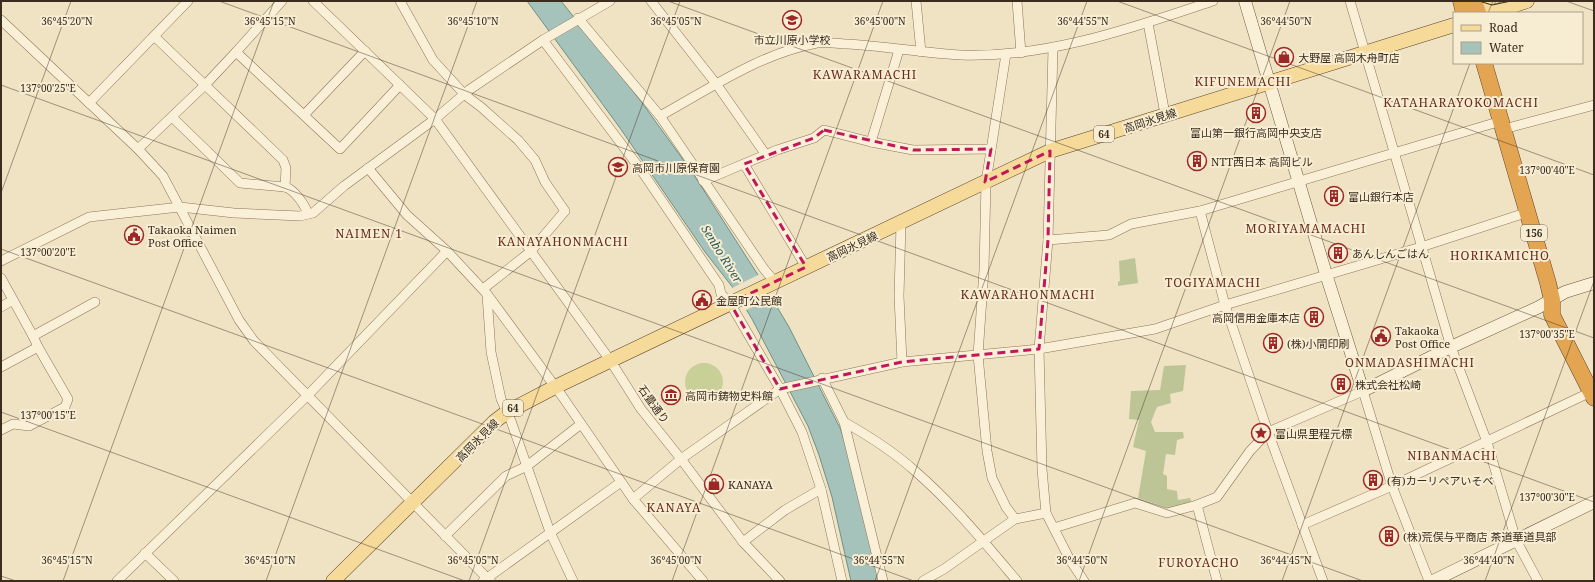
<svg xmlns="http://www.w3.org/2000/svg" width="1595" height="582" font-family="'Noto Serif','Noto Sans JP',serif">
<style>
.green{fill:#c8cf97}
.cemetery{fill:#bdc496}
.water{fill:#a6c3bb;stroke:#6c9289}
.pier{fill:#f0e3c3}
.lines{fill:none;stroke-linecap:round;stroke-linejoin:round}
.street-casing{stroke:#8c7559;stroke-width:10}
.secondary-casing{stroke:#6d563c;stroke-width:13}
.primary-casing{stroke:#59422d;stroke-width:15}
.highway-casing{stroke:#59422d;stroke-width:17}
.street{stroke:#faf0d7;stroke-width:9}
.secondary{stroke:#faf0d7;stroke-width:12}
.primary{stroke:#f5da9a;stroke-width:14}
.highway{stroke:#e3a551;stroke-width:16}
.tram{stroke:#3b2c1e;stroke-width:1}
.marked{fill:none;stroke:#c2185b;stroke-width:3;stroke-dasharray:8 5;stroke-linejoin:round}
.ticks{fill:none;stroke:#3b2c1e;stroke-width:1;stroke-opacity:0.45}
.labels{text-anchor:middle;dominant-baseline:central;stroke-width:4;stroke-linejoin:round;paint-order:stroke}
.shield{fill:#f7edd3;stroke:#736654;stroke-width:1}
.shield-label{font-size:10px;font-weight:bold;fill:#3b2c1e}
.poi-label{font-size:11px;fill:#3b2c1e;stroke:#f7edd3;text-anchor:start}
.street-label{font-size:11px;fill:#3b2c1e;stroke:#f7edd3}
.neighbourhood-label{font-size:12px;letter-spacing:1px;fill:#6a2d1b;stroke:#f7edd3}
.water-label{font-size:12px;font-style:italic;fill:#2c5b59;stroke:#f7edd3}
.ticks-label{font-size:10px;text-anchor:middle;fill:#3b2c1e;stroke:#f7edd3;stroke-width:4;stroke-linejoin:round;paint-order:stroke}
</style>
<rect width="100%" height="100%" fill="#f0e3c3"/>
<circle class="green" cx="704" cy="382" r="19"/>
<g class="cemetery">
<path d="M 1135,258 L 1138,283 L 1118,286 L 1118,282 L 1120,281 L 1119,261 Z"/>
<path d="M 1186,365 L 1183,391 L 1170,394 L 1171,403 L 1157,407 L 1151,422 L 1155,432 L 1183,432 L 1184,438 L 1177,440 L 1175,455 L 1166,454 L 1163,474 L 1167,476 L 1167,489 L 1177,491 L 1178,500 L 1190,498 L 1192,503 L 1168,508 L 1138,498 L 1146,451 L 1133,447 L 1139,420 L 1129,419 L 1131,391 L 1160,390 L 1164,366 Z"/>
</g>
<path class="water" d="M 527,1 L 561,1 L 640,100 L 692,172 L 758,275 L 789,327 L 840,428 L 848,449 L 879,581 L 851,581 L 832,497 L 819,455 L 808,426 L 752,319 L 734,289 L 705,252 L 620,128 Z"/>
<path class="pier" d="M 760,274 L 774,297 L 744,311 L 730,289 Z"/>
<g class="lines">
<defs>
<g id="street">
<path d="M 282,1 L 236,52 L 340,149 L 400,85"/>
<path d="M 313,1 L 435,119 L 610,360 L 641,409 L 681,459 L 743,542 L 780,581"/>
<path d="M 400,1 L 433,60 L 465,95 L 481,107 L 518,140 L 535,160 L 545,182 L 565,211 L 530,252 L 483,289"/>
<path d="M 651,1 L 717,85 L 766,155"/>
<path d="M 916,1 L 921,52"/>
<path d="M 1017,1 L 1021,53"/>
<path d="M 1350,1 L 1451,347 L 1487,442 L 1516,540 L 1538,581"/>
<path d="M 578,18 L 660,116 L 764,269 L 774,281"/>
<path d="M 1,20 L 138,149 L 163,176 L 239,320 L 254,341 L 487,578"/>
<path d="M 1148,23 L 1165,114"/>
<path d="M 543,40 L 641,170 L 719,285 L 721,294 L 730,303 L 780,389 L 802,432 L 821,489 L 842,581"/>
<path d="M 1053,48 L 1048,240 L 1039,349 L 1042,469 L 1046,513 L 1070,560 L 1084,581"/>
<path d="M 236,52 L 205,85 L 283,160 L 286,168 L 285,187 C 294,189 305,205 308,214"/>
<path d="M 1006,54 L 986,182 L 984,270 L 978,355 L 987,451 L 992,478 L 1006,507 L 1015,519"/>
<path d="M 89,103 L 188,1"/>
<path d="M 304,115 L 365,51"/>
<path d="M 660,116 C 711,88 759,54 817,43 C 826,41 838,44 847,44 C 885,46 923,53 961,55 C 1048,58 1132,28 1213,1"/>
<path d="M 172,117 L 240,183 L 285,187"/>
<path d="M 1504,129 L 1594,105"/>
<path d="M 871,142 L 899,50"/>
<path d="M 138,149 L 205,85 L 155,37"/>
<path d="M 744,164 L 806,267"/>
<path d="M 368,168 L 407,215 L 447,251 L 487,294 L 562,396 L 633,499 L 703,581"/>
<path d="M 703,181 L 777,150 L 814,138 L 824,130 L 871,142 L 913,150 L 991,149"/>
<path d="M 1200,211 L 1225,305 L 1268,432 L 1323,581"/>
<path d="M 901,223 L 899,296 L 902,362"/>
<path d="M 1048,240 L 1109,235 L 1131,224 L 1200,211 L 1501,121"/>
<path d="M 1,261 L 89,217 L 180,207 L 234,213 L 300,216 L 313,213 L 344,186 L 435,119 L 469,90 L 543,40 L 610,1"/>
<path d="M 1,278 L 33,336"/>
<path d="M 487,295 L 491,352 L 501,399 L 511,421 L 550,532 L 573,581"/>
<path d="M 1,307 L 13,300"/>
<path d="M 1,367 L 38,347 L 33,336 L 95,302"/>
<path d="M 822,378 L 844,422 L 883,581"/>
<path d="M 844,422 C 869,436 894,452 915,471 C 953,504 985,543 1017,581"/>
<path d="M 1,430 L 13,424 L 29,426 L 65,407 L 68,399 L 38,347"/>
<path d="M 633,499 L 681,459 L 780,389 L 902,362 L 1039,349 L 1155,329 L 1225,305 L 1421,247 L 1528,212"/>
<path d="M 1197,505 L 1217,581"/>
<path d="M 1302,525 L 1392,486 L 1593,391"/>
<path d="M 1054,528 L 1135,503 L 1167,513 L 1197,505 L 1217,497 L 1250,451 L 1268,432 L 1363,391 L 1392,486 L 1429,581"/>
<path d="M 445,536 L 506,476 L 527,466 L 581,424"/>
<path d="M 743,542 L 785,510 L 821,489"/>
<path d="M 145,553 L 174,581"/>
<path d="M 117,581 L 307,396 L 447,251"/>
<path d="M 483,581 L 621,482"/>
<path d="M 923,581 L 944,569 L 1015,519 L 1046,513"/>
</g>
<g id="secondary">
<path d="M 1245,1 L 1326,274 L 1363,391 L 1451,347 L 1539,307 L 1565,292 L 1594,283"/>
<path d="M 487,578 L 489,581"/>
<path d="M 1433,581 L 1594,502"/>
</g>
<g id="primary">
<path d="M 1471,13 L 1475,5 L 1488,1"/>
<path d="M 1491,13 L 1527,1"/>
<path d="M 333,581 L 494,422 L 507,412 L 555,387 L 1050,151 L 1454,25"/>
</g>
<g id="highway">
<path d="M 1461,1 L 1464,13"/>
<path d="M 1474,1 L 1478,13"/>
<path d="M 1484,63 L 1548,283 L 1552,300 L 1552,315 L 1594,398"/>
</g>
</defs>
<use href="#street" class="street-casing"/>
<use href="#secondary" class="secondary-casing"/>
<use href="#primary" class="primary-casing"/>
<use href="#highway" class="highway-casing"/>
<use href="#street" class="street"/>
<use href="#secondary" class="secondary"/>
<use href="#primary" class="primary"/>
<use href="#highway" class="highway"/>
<path class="tram" d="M 1479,1 L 1492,5 L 1511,1"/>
</g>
<path class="marked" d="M 824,130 L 913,150 L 991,149 L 985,182 L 1050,151 L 1048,240 L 1039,349 L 902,362 L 780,389 L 730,303 L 806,267 L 744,164 L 814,138 Z"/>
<path class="ticks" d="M 219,1 L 1594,502M 668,1 L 1594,338M 1117,1 L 1594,175M 1566,1 L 1594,11M 1488,13 L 1493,1M 1,85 L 1363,581M 1,193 L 71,1M 1,249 L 914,581M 1,412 L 465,581M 1,576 L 16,581M 63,581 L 274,1M 266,581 L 477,1M 469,581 L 680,1M 672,581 L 883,1M 875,581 L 1087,1M 1079,581 L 1290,1M 1282,581 L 1470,63M 1485,581 L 1594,281"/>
<defs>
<symbol id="school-ring" viewBox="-11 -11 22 22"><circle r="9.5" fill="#f7edd3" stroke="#9d2726" stroke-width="1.5"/><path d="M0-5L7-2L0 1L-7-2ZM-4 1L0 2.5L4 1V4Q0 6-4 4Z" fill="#9d2726"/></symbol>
<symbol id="shop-ring" viewBox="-11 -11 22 22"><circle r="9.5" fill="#f7edd3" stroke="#9d2726" stroke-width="1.5"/><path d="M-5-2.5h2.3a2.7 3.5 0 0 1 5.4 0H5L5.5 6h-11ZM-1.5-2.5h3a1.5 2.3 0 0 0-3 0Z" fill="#9d2726"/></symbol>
<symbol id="building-ring" viewBox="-11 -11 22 22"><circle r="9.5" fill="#f7edd3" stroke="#9d2726" stroke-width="1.5"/><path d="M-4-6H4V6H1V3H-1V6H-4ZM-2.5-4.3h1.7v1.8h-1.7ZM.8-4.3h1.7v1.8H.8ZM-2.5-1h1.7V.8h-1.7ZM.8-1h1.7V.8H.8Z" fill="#9d2726"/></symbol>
<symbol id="civic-ring" viewBox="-11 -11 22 22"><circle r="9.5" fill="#f7edd3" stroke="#9d2726" stroke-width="1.5"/><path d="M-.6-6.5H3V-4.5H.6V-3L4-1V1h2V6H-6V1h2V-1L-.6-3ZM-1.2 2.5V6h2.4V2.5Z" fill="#9d2726"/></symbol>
<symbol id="museum-ring" viewBox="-11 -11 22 22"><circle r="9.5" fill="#f7edd3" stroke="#9d2726" stroke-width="1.5"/><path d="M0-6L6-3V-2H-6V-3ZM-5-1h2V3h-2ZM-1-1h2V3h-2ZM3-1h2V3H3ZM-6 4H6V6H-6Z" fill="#9d2726"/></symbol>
<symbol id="sight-ring" viewBox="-11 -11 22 22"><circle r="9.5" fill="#f7edd3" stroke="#9d2726" stroke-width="1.5"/><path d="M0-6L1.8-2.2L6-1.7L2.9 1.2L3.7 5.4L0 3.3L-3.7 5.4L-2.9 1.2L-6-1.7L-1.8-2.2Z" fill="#9d2726"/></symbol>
</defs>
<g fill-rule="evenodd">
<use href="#school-ring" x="781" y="9" width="22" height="22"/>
<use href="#shop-ring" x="1273" y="46" width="22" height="22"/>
<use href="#building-ring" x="1245" y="102" width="22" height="22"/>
<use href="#building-ring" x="1186" y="150" width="22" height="22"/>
<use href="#school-ring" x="607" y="156" width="22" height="22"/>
<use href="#building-ring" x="1323" y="185" width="22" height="22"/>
<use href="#civic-ring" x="123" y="224" width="22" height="22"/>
<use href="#building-ring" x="1327" y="242" width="22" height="22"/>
<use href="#civic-ring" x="691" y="289" width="22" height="22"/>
<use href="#building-ring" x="1303" y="306" width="22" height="22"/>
<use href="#civic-ring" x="1370" y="325" width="22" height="22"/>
<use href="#building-ring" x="1262" y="332" width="22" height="22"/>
<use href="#building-ring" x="1330" y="373" width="22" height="22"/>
<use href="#museum-ring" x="660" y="384" width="22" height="22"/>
<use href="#sight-ring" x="1250" y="422" width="22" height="22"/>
<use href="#building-ring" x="1362" y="469" width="22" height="22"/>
<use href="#shop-ring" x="703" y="473" width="22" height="22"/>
<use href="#building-ring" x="1378" y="525" width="22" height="22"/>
</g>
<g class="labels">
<g class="shield">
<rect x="1094" y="126" width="20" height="16" rx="3"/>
<rect x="1521" y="225" width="26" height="16" rx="3"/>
<rect x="503" y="400" width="20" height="16" rx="3"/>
</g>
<g class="shield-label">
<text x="1104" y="134">64</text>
<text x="1534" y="233">156</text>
<text x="513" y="408">64</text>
</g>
<g class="poi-label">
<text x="792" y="39" text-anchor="middle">市立川原小学校</text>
<text x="1298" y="57">大野屋 高岡木舟町店</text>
<text x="1256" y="132" text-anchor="middle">富山第一銀行高岡中央支店</text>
<text x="1211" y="161">NTT西日本 高岡ビル</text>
<text x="632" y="167">高岡市川原保育園</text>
<text x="1348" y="196">富山銀行本店</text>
<text x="148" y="229">Takaoka Naimen<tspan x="148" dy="13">Post Office</tspan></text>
<text x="1352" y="253">あんしんごはん</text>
<text x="716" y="300">金屋町公民館</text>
<text x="1300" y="317" text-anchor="end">高岡信用金庫本店</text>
<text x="1395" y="330">Takaoka<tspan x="1395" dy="13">Post Office</tspan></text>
<text x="1287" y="343">(株)小間印刷</text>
<text x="1355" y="384">株式会社松崎</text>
<text x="685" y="395">高岡市鋳物史料館</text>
<text x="1275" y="433">富山県里程元標</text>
<text x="1387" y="480">(有)カーリペアいそべ</text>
<text x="728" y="484">KANAYA</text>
<text x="1403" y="536">(株)荒俣与平商店 茶道華道具部</text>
</g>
<g class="street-label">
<text transform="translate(1150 120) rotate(-18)">高岡氷見線</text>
<text transform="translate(852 246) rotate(-25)">高岡氷見線</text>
<text transform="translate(654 404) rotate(54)">石畳通り</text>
<text transform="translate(477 440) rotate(-45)">高岡氷見線</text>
</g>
<g class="neighbourhood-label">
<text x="865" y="74">KAWARAMACHI</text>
<text x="1243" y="81">KIFUNEMACHI</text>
<text x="1461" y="102">KATAHARAYOKOMACHI</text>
<text x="1306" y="228">MORIYAMAMACHI</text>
<text x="369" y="233">NAIMEN 1</text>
<text x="563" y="241">KANAYAHONMACHI</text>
<text x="1500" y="255">HORIKAMICHO</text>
<text x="1213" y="282">TOGIYAMACHI</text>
<text x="1028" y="294">KAWARAHONMACHI</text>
<text x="1410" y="362">ONMADASHIMACHI</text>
<text x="1452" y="455">NIBANMACHI</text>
<text x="674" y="507">KANAYA</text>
<text x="1199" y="562">FUROYACHO</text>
</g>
<g class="water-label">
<text transform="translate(722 254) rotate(58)">Senbo River</text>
</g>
</g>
<g class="ticks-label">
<text x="270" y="25">36°45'15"N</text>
<text x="473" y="25">36°45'10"N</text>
<text x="676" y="25">36°45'05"N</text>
<text x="880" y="25">36°45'00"N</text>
<text x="1083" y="25">36°44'55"N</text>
<text x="1286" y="25">36°44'50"N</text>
<text x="67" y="25">36°45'20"N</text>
<text x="48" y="92">137°00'25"E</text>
<text x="1547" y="174">137°00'40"E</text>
<text x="48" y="256">137°00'20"E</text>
<text x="1547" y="338">137°00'35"E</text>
<text x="48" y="419">137°00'15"E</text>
<text x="1547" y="501">137°00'30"E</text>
<text x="67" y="564">36°45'15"N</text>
<text x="270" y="564">36°45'10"N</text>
<text x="473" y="564">36°45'05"N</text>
<text x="676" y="564">36°45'00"N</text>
<text x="879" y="564">36°44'55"N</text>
<text x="1082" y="564">36°44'50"N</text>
<text x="1286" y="564">36°44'45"N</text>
<text x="1489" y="564">36°44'40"N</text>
</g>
<rect width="1595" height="582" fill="none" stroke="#3b2c1e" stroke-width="4"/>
<rect x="1453" y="12" width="130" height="52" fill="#f7edd3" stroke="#aca08b"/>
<rect x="1461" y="25" width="20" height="6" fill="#f5da9a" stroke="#aca08b"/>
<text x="1489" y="32" font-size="12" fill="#3b2c1e">Road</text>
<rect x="1461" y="42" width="20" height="12" fill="#a6c3bb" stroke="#aca08b"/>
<text x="1489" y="52" font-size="12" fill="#3b2c1e">Water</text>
</svg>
